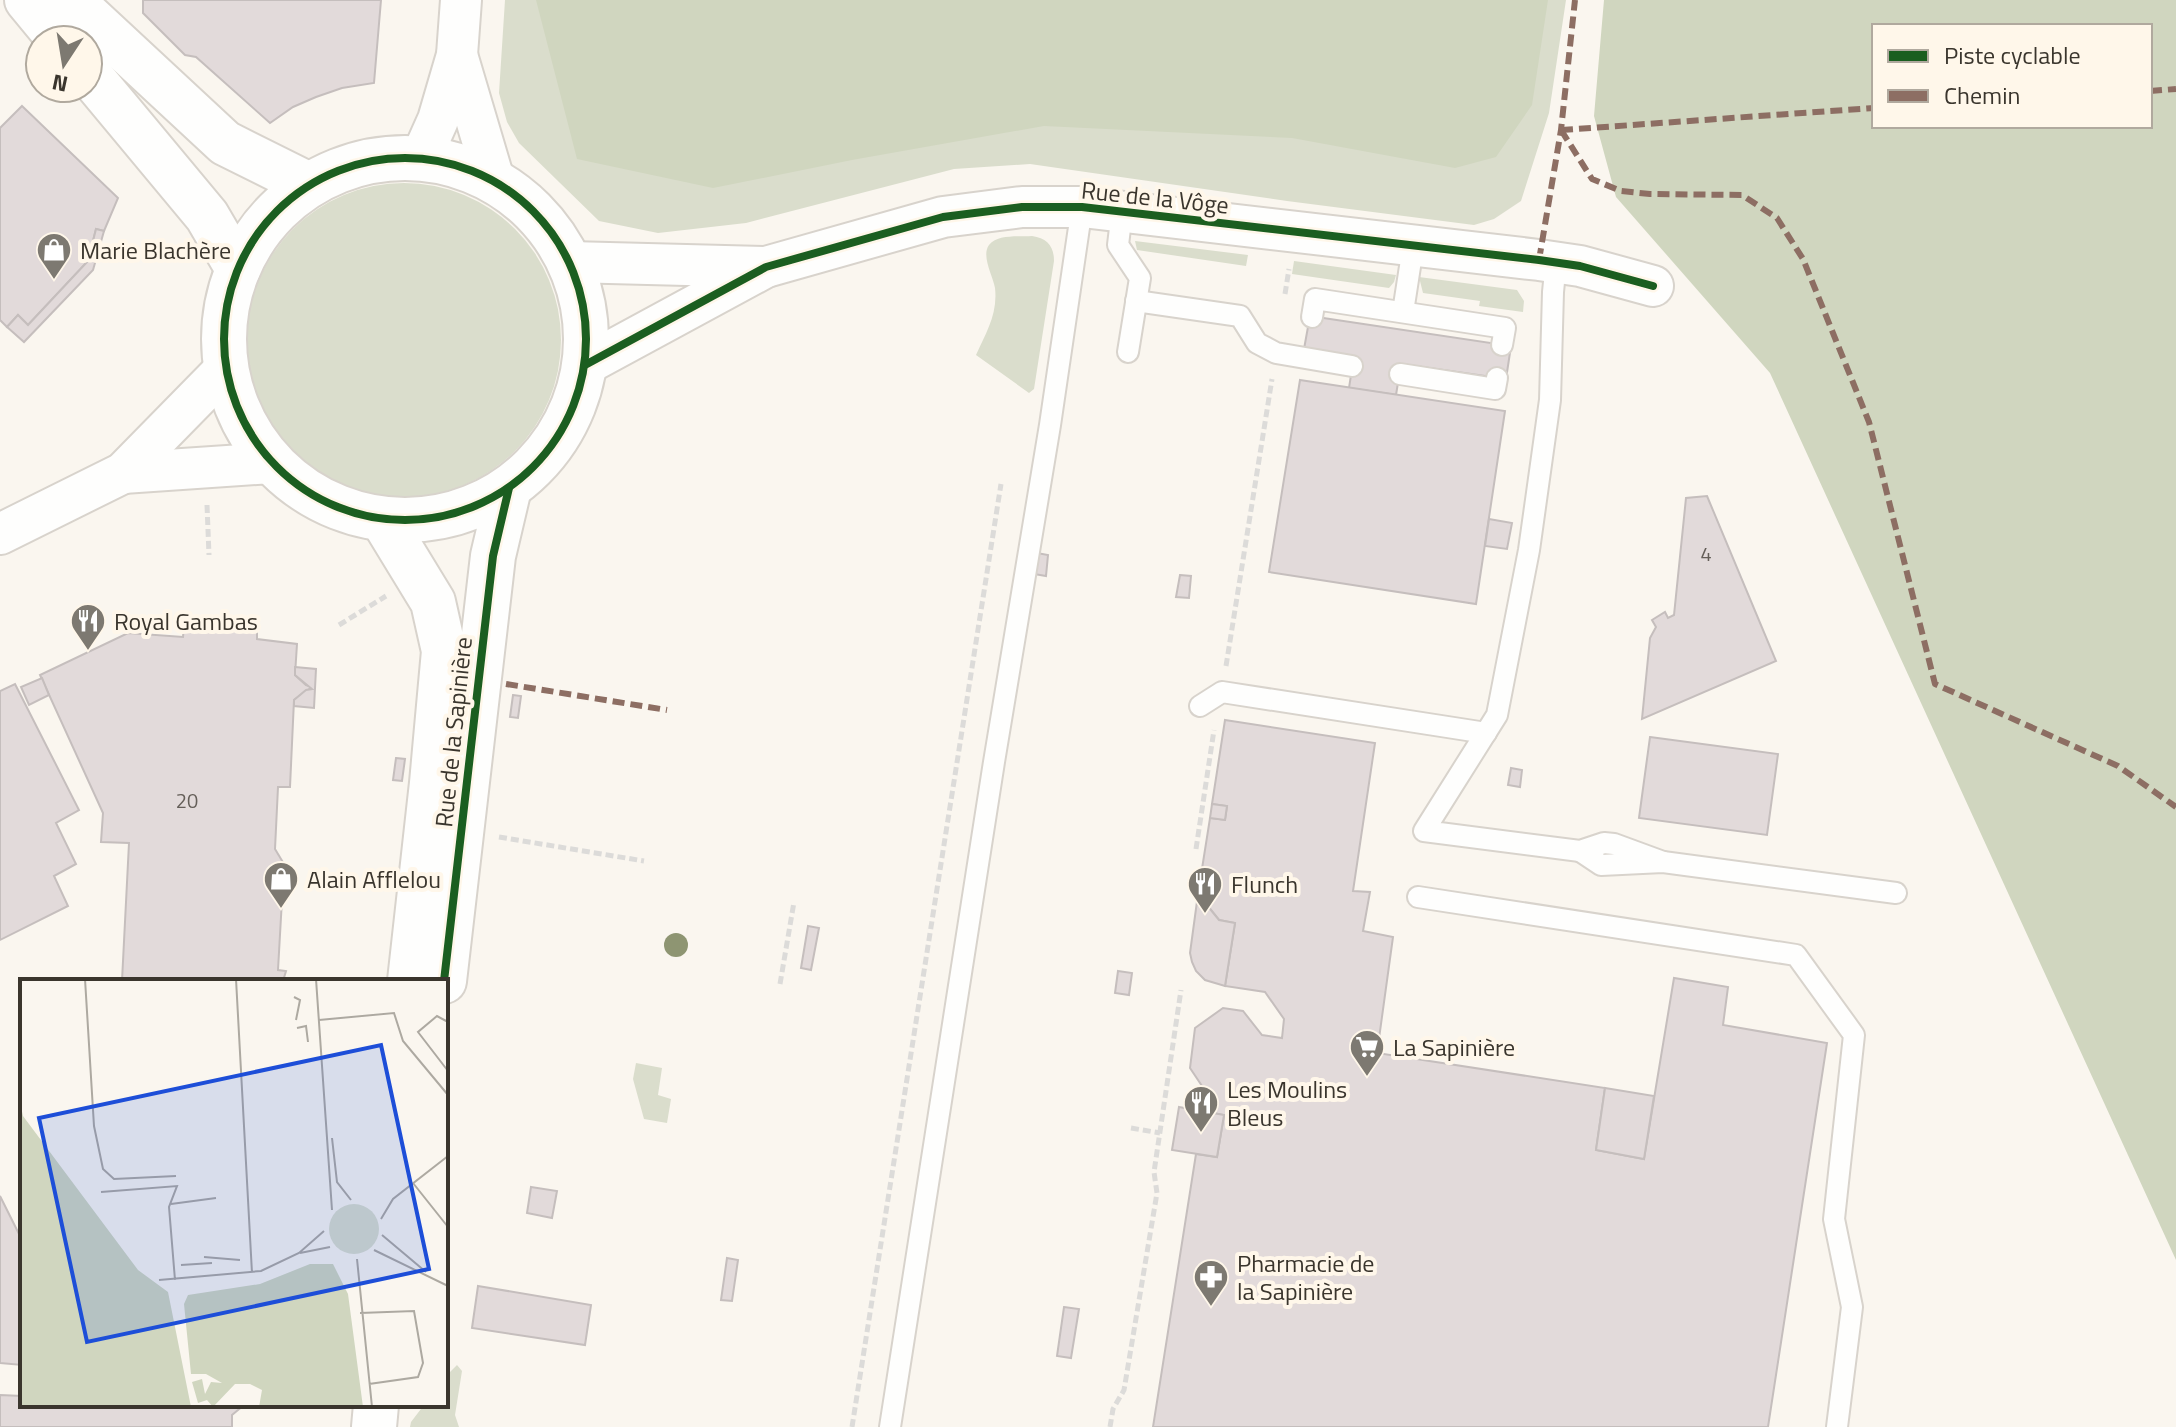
<svg xmlns="http://www.w3.org/2000/svg" width="2176" height="1427" font-family="'Titillium Web',sans-serif">
<style>
.green{fill:#daddcc}
.forest{fill:#d0d6bf;fill-rule:evenodd}
.building{fill:#e2dada;stroke:#c5bebd;stroke-width:2}
.lines{fill:none;stroke-linecap:round;stroke-linejoin:round}
.service-casing{stroke:#d8d3cc;stroke-width:24}
.minor-casing{stroke:#d8d3cc;stroke-width:44}
.tertiary-casing{stroke:#d8d3cc;stroke-width:48}
.path{stroke:#dcdbd9;stroke-width:5;stroke-dasharray:8 4;stroke-linecap:butt}
.service{stroke:#fefefd;stroke-width:20}
.minor{stroke:#fefefd;stroke-width:40}
.tertiary{stroke:#fefefd;stroke-width:44}
.quiet{stroke:#8d6e63;stroke-width:6;stroke-dasharray:12 6;stroke-linecap:butt}
.cycleway-casing{stroke:#fff7ea;stroke-width:13}
.cycleway{stroke:#1b5e20;stroke-width:8}
.tree{fill:#8e9572}
.labels{text-anchor:middle;dominant-baseline:central;stroke-width:8;stroke-linejoin:round;paint-order:stroke}
.number-label{font-size:20px;fill:#645e58}
.street-label{font-size:24px;fill:#3a352d;stroke:#fff7ea}
.poi-label{font-size:24px;fill:#3a352d;stroke:#fff7ea;text-anchor:start}
.inset-road{fill:none;stroke:#ada9a1;stroke-width:2}
.view{fill:#1d4ed8;fill-opacity:0.15;stroke:#1d4ed8;stroke-width:4}
.inset-edge{fill:none;stroke:#3a352d;stroke-width:4}
</style>
<rect width="100%" height="100%" fill="#faf6ef"/>
<g class="green">
<path d="M 505,0 L 1566,0 L 1549,113 L 1521,201 L 1494,219 L 1474,225 L 1287,201 L 1030,164 L 954,169 L 746,223 L 658,233 L 599,221 L 519,143 L 507,122 L 499,93 Z"/>
<circle cx="404" cy="340" r="157"/>
<path d="M 1032,236 C 1047,238 1054,246 1054,261 L 1034,389 L 1029,393 L 976,355 C 986,333 998,314 995,288 C 993,276 981,256 989,245 C 997,234 1020,237 1032,236 Z"/>
<path d="M 1135,241 L 1248,255 L 1246,266 L 1137,250 Z"/>
<path d="M 1294,261 L 1396,275 L 1394,282 L 1389,288 L 1292,274 Z"/>
<path d="M 1419,277 L 1517,290 L 1524,301 L 1523,312 L 1479,306 L 1480,301 L 1423,293 Z"/>
<path d="M 636,1063 L 662,1068 L 658,1095 L 671,1099 L 667,1123 L 644,1119 L 633,1079 Z"/>
<path d="M 457,1365 L 462,1371 L 455,1415 L 459,1427 L 410,1427 L 411,1422 L 424,1405 L 446,1405 L 446,1376 Z"/>
</g>
<g class="forest">
<path d="M 536,0 L 1548,0 L 1532,105 L 1496,157 L 1455,168 L 1292,138 L 1044,126 L 852,160 L 713,188 L 577,159 Z"/>
<path d="M 1604,0 L 2176,0 L 2176,1260 L 1770,373 L 1616,197 L 1594,116 ZM 1874,26 L 2150,26 L 2150,126 L 1874,126 Z"/>
</g>
<g class="building">
<path d="M 143,0 L 381,0 L 374,83 L 342,88 L 316,97 L 293,107 L 270,123 L 196,57 L 185,55 L 143,13 Z"/>
<path d="M 22,106 L 118,198 L 104,231 L 96,229 L 88,261 L 28,325 L 18,315 L 7,327 L 0,320 L 0,128 Z"/>
<path d="M 96,229 L 104,231 L 93,270 L 24,342 L 7,327 L 18,315 L 28,325 L 88,261 Z"/>
<path d="M 1310,316 L 1511,346 L 1506,379 L 1401,364 L 1396,395 L 1349,388 L 1354,356 L 1304,349 Z"/>
<path d="M 1300,380 L 1505,411 L 1476,604 L 1269,572 Z"/>
<path d="M 1707,496 L 1776,661 L 1642,719 L 1650,638 L 1656,627 L 1652,620 L 1665,612 L 1668,618 L 1674,615 L 1686,498 Z"/>
<path d="M 1489,519 L 1512,523 L 1507,549 L 1485,546 Z"/>
<path d="M 1037,553 L 1048,555 L 1046,576 L 1034,574 Z"/>
<path d="M 1180,575 L 1191,576 L 1189,598 L 1176,597 Z"/>
<path d="M 208,623 L 257,632 L 257,639 L 297,644 L 295,675 L 306,685 L 312,687 L 294,700 L 290,787 L 278,787 L 275,849 L 284,864 L 278,970 L 286,971 L 283,981 L 122,981 L 129,843 L 101,842 L 103,813 L 40,675 L 128,633 L 183,637 L 184,626 Z"/>
<path d="M 295,667 L 316,669 L 314,708 L 294,706 L 294,700 L 306,690 L 312,689 L 295,675 Z"/>
<path d="M 42,678 L 49,695 L 29,705 L 21,687 Z"/>
<path d="M 15,684 L 79,810 L 56,823 L 76,864 L 54,876 L 68,906 L 0,940 L 0,691 Z"/>
<path d="M 513,695 L 521,696 L 518,718 L 510,717 Z"/>
<path d="M 1225,720 L 1375,743 L 1353,891 L 1370,892 L 1363,931 L 1393,937 L 1377,1053 L 1605,1088 L 1596,1150 L 1644,1159 L 1674,978 L 1728,987 L 1723,1025 L 1827,1043 L 1768,1427 L 1153,1427 L 1196,1154 L 1217,1157 L 1224,1115 L 1203,1111 L 1206,1092 L 1190,1068 L 1195,1028 L 1223,1008 L 1243,1011 L 1262,1035 L 1282,1038 L 1284,1019 L 1265,992 L 1225,986 L 1235,923 L 1219,920 L 1198,894 L 1210,818 L 1225,820 L 1227,806 L 1212,804 Z"/>
<path d="M 1650,737 L 1778,754 L 1767,835 L 1639,818 Z"/>
<path d="M 396,758 L 405,759 L 402,781 L 393,780 Z"/>
<path d="M 1511,768 L 1522,770 L 1520,787 L 1508,785 Z"/>
<path d="M 1212,804 L 1227,806 L 1225,820 L 1210,818 Z"/>
<path d="M 1198,894 L 1219,920 L 1235,923 L 1225,986 L 1205,980 L 1196,971 L 1192,962 L 1190,953 Z"/>
<path d="M 808,926 L 819,928 L 811,970 L 801,968 Z"/>
<path d="M 1118,971 L 1132,973 L 1129,995 L 1115,993 Z"/>
<path d="M 1605,1088 L 1654,1096 L 1644,1159 L 1596,1150 Z"/>
<path d="M 1179,1107 L 1224,1115 L 1217,1157 L 1172,1150 Z"/>
<path d="M 531,1187 L 557,1191 L 552,1218 L 527,1213 Z"/>
<path d="M 0,1196 L 22,1240 L 22,1365 L 0,1363 Z"/>
<path d="M 727,1258 L 738,1260 L 732,1301 L 721,1300 Z"/>
<path d="M 478,1286 L 591,1305 L 585,1345 L 472,1328 Z"/>
<path d="M 1064,1307 L 1079,1309 L 1071,1358 L 1057,1356 Z"/>
<path d="M 0,1395 L 22,1396 L 22,1405 L 244,1405 L 232,1415 L 232,1427 L 0,1427 Z"/>
</g>
<g class="lines">
<defs>
<g id="service">
<path d="M 1122,211 L 1118,245 L 1140,278 L 1128,352"/>
<path d="M 1556,262 L 1553,292 L 1550,400 L 1529,550 L 1497,715 L 1424,831 L 1580,851 L 1604,843 L 1614,844 L 1663,862"/>
<path d="M 1136,301 L 1240,316 L 1257,343 L 1276,353 L 1352,366"/>
<path d="M 1403,312 L 1413,247"/>
<path d="M 1312,317 L 1315,299 L 1505,328 L 1502,345"/>
<path d="M 1400,374 L 1495,389 L 1497,378"/>
<path d="M 1200,706 L 1222,692 L 1486,733"/>
<path d="M 1580,851 L 1601,865 L 1663,862 L 1896,893"/>
<path d="M 1418,897 L 1796,955 L 1854,1035 L 1834,1219 L 1852,1307 L 1837,1427"/>
<path d="M 890,1427 L 994,762 L 1050,425 L 1082,207"/>
</g>
<g id="minor">
<path d="M 457,55 L 494,180"/>
<path d="M 421,158 L 438,120 L 457,55 L 461,0"/>
<path d="M 570,262 L 766,267"/>
<path d="M 585,365 L 766,267 L 943,217 L 1022,207 L 1082,207 L 1539,260 L 1580,266 L 1653,286"/>
<path d="M 123,473 L 271,463"/>
<path d="M 0,534 L 123,473 L 226,368"/>
</g>
<g id="tertiary">
<path d="M 27,0 L 60,40"/>
<path d="M 71,0 L 225,143 L 309,185"/>
<path d="M 88,73 L 207,216 L 238,269"/>
<circle cx="405" cy="339" r="181"/>
<path d="M 383,520 L 433,602 L 444,651 L 432,783 L 410,981"/>
<path d="M 444,981 L 493,556 L 509,488"/>
<path d="M 374,1427 L 376,1405"/>
</g>
</defs>
<use href="#service" class="service-casing"/>
<use href="#minor" class="minor-casing"/>
<use href="#tertiary" class="tertiary-casing"/>
<g class="path">
<path d="M 1285,294 L 1289,269"/>
<path d="M 207,505 L 209,555"/>
<path d="M 339,625 L 386,596"/>
<path d="M 1226,666 L 1272,379"/>
<path d="M 499,837 L 644,861"/>
<path d="M 1196,849 L 1214,730"/>
<path d="M 780,984 L 794,902"/>
<path d="M 1131,1128 L 1160,1133"/>
<path d="M 852,1427 L 1001,484"/>
<path d="M 1110,1427 L 1113,1409 L 1124,1390 L 1157,1193 L 1154,1172 L 1181,990"/>
</g>
<use href="#service" class="service"/>
<use href="#minor" class="minor"/>
<use href="#tertiary" class="tertiary"/>
<g class="quiet">
<path d="M 2150,91 L 2176,89"/>
<path d="M 1561,130 L 1592,179 L 1621,191 L 1650,194 L 1742,195 L 1777,218 L 1803,259 L 1869,422 L 1935,684 L 2118,766 L 2176,807"/>
<path d="M 1561,130 L 1874,108"/>
<path d="M 1539,260 L 1561,130 L 1575,0"/>
<path d="M 506,684 L 667,710"/>
</g>
<defs>
<g id="cycleway">
<circle cx="405" cy="339" r="181"/>
<path d="M 585,365 L 766,267 L 943,217 L 1022,207 L 1082,207 L 1539,260 L 1580,266 L 1653,286"/>
<path d="M 444,981 L 493,556 L 509,488"/>
</g>
</defs>
<use href="#cycleway" class="cycleway-casing"/>
<use href="#cycleway" class="cycleway"/>
</g>
<circle class="tree" cx="676" cy="945" r="12"/>
<defs>
<symbol id="shop-pin" viewBox="-11 -11 22 30"><path d="M0 17L-7.5 6A9.5 9.5 0 1 1 7.5 6Z" fill="#7d7971" stroke="#fff7ea"/><path d="M-5-2.5h2.3a2.7 3.5 0 0 1 5.4 0H5L5.5 6h-11ZM-1.5-2.5h3a1.5 2.3 0 0 0-3 0Z" fill="#fff"/></symbol>
<symbol id="restaurant-pin" viewBox="-11 -11 22 30"><path d="M0 17L-7.5 6A9.5 9.5 0 1 1 7.5 6Z" fill="#7d7971" stroke="#fff7ea"/><path d="M-5-6h1v4h1v-4h1v4h1v-4h1v5L-1.5 .5V6h-2V.5L-5-1ZM5-6V6H3V1.5H1.5Q1.5-4 5-6Z" fill="#fff"/></symbol>
<symbol id="supermarket-pin" viewBox="-11 -11 22 30"><path d="M0 17L-7.5 6A9.5 9.5 0 1 1 7.5 6Z" fill="#7d7971" stroke="#fff7ea"/><path d="M-6-5.5h2.5l.6 2H6L4.5 2H-2.5L-4.4-4H-6ZM-1.5 3.2a1.3 1.3 0 1 0 .1 0ZM3 3.2a1.3 1.3 0 1 0 .1 0Z" fill="#fff"/></symbol>
<symbol id="pharmacy-pin" viewBox="-11 -11 22 30"><path d="M0 17L-7.5 6A9.5 9.5 0 1 1 7.5 6Z" fill="#7d7971" stroke="#fff7ea"/><path d="M-2-6h4v4h4v4h-4v4h-4v-4h-4v-4h4Z" fill="#fff"/></symbol>
</defs>
<g fill-rule="evenodd">
<use href="#shop-pin" x="34" y="230" width="40" height="54"/>
<use href="#restaurant-pin" x="68" y="601" width="40" height="54"/>
<use href="#shop-pin" x="261" y="859" width="40" height="54"/>
<use href="#restaurant-pin" x="1185" y="864" width="40" height="54"/>
<use href="#supermarket-pin" x="1347" y="1027" width="40" height="54"/>
<use href="#restaurant-pin" x="1181" y="1083" width="40" height="54"/>
<use href="#pharmacy-pin" x="1191" y="1257" width="40" height="54"/>
</g>
<g class="labels">
<g class="number-label">
<text x="1706" y="553">4</text>
<text x="187" y="800">20</text>
</g>
<g class="street-label">
<text transform="translate(1155 197) rotate(6)">Rue de la Vôge</text>
<text transform="translate(453 732) rotate(-84)">Rue de la Sapinière</text>
</g>
<g class="poi-label">
<text x="80" y="250">Marie Blachère</text>
<text x="114" y="621">Royal Gambas</text>
<text x="307" y="879">Alain Afflelou</text>
<text x="1231" y="884">Flunch</text>
<text x="1393" y="1047">La Sapinière</text>
<text x="1227" y="1089">Les Moulins<tspan x="1227" dy="28">Bleus</tspan></text>
<text x="1237" y="1263">Pharmacie de<tspan x="1237" dy="28">la Sapinière</tspan></text>
</g>
</g>
<g transform="translate(20 979)">
<rect width="428" height="428" fill="#faf6ef"/>
<path d="M309 250a25 25 0 1 1 50 0a25 25 0 1 1-50 0Z" fill="#daddcc"/>
<path d="M 0,123 L 3,137 L 118,291 L 148,313 L 171,428 L 0,428 ZM 290,285 L 313,285 L 328,315 L 343,428 L 239,428 L 242,411 L 230,405 L 215,405 L 193,428 L 187,421 L 178,424 L 172,403 L 182,400 L 185,415 L 191,403 L 202,404 L 186,395 L 171,395 L 164,325 L 168,316 L 240,305 Z" fill="#d0d6bf"/>
<path class="inset-road" d="M 65,0 L 74,147 L 83,190 L 94,200 L 156,197M 216,0 L 232,294M 296,0 L 312,231M 274,18 L 280,21 L 276,41M 299,41 L 374,34 L 383,62 L 428,116M 428,43 L 417,37 L 398,53 L 428,92M 277,49 L 286,47 L 288,63M 312,159 L 317,203 L 331,221M 393,204 L 428,248M 81,213 L 157,207 L 149,228 L 155,301M 151,225 L 196,219M 361,240 L 373,220 L 428,177M 362,256 L 406,293M 354,271 L 428,307M 280,274 L 310,268M 184,278 L 220,281M 337,280 L 352,428M 161,286 L 192,284M 139,301 L 241,292 L 279,274 L 304,252M 340,334 L 394,332 L 403,384 L 398,398 L 349,405"/>
<path class="view" d="M 361,66 L 409,290 L 67,363 L 19,139 Z"/>
<rect width="428" height="428" class="inset-edge"/>
</g>
<rect x="1872" y="24" width="280" height="104" fill="#fff7ea" stroke="#b0a99e" stroke-width="2"/>
<rect x="1888" y="50" width="40" height="12" fill="#1b5e20" stroke="#b0a99e" stroke-width="2"/>
<text x="1944" y="64" font-size="24" fill="#3a352d">Piste cyclable</text>
<rect x="1888" y="90" width="40" height="12" fill="#8d6e63" stroke="#b0a99e" stroke-width="2"/>
<text x="1944" y="104" font-size="24" fill="#3a352d">Chemin</text>
<g transform="translate(64 64) rotate(192)"><circle r="38" fill="#fff7ea" stroke="#b0a99e" stroke-width="2"/>
<path d="M0-6L14 30L0 20L-14 30Z" fill="#7d7971"/>
<text y="-12" font-size="22" font-weight="bold" text-anchor="middle" fill="#3a352d">N</text>
</g>
</svg>
